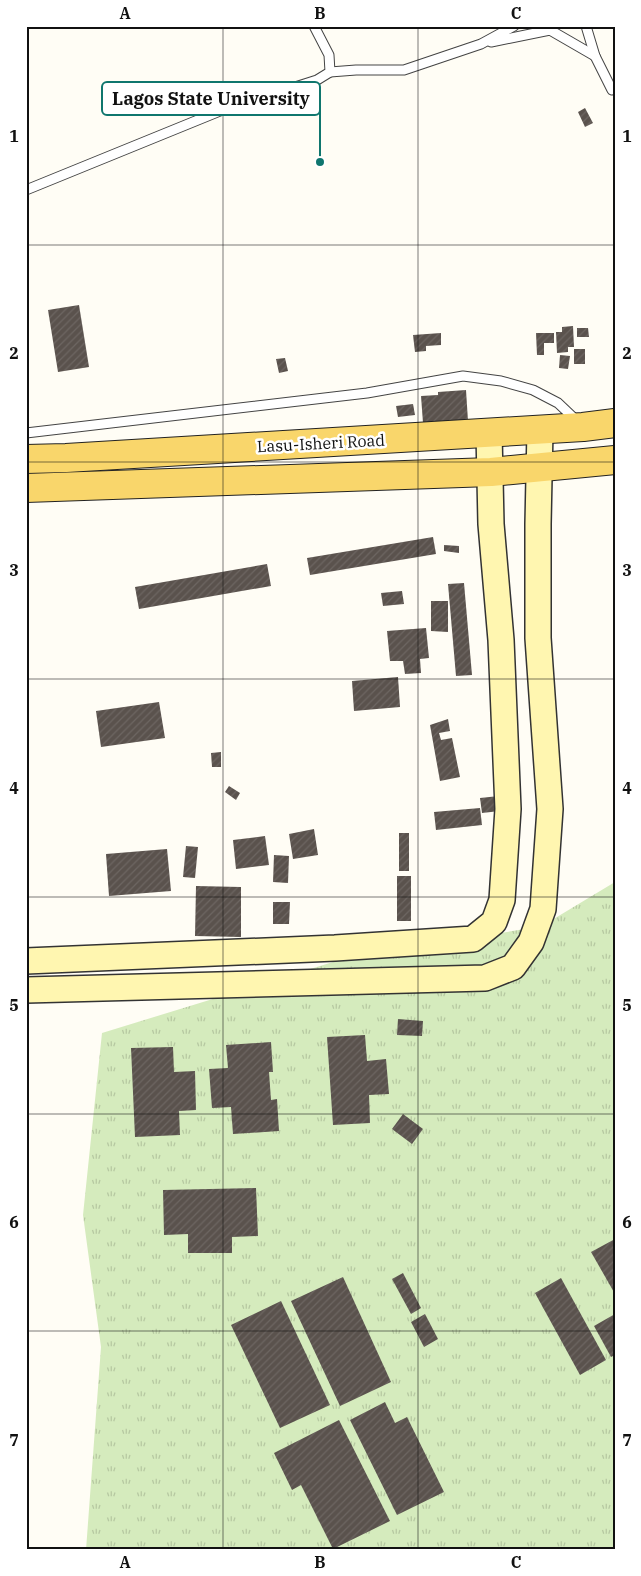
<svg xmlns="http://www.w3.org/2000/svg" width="641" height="1576" font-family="'IBM Plex Serif',serif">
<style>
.grass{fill:url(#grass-tufts)}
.building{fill:url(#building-hatch)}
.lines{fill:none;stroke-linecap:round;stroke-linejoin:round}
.service-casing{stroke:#444;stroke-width:11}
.secondary-casing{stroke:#333;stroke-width:28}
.primary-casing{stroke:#222;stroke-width:30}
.service{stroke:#fff;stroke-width:9}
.secondary{stroke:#fff6b0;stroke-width:25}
.primary{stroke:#f9d66b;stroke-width:28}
.grid{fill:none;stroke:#111;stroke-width:1;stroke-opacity:0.55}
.labels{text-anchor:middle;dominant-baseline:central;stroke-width:5;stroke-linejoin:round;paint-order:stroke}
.street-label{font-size:16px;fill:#111;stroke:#fff}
.leader{fill:none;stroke:#0f766e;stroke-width:2}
.callout-dot{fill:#0f766e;stroke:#fff;stroke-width:2}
.callout{fill:#fff;stroke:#0f766e;stroke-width:2}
.callout-label{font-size:18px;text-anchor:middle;font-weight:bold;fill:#111}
.neatline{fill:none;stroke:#111;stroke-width:2}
.grid-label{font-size:16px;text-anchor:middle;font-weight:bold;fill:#111}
</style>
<defs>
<pattern id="grass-tufts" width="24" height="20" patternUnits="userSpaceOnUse" patternTransform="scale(1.25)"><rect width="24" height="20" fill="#d5ebbd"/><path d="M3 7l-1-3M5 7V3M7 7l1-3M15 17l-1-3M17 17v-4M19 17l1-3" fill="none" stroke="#b6c8a1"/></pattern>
<pattern id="building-hatch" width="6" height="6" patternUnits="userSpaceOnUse" patternTransform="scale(1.25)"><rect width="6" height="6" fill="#5a524d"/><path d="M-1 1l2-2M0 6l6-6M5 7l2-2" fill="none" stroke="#6d6662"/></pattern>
</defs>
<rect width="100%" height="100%" fill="#fffdf5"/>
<path class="grass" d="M 615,882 L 615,1550 L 86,1550 L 101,1347 L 83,1215 L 102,1033 L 333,962 L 542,926 Z"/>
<g class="building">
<path d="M 585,108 L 593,123 L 585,127 L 578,112 Z"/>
<path d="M 79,305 L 89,367 L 58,372 L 48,310 Z"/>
<path d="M 573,326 L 574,347 L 568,347 L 568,352 L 557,353 L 556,332 L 562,332 L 562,327 Z"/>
<path d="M 577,328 L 588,328 L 589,337 L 577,337 Z"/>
<path d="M 441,333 L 441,345 L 426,346 L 426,351 L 415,352 L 413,335 Z"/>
<path d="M 536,333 L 554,333 L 554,343 L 544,343 L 544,355 L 537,355 Z"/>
<rect x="574" y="349" width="11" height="15"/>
<path d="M 560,355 L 570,356 L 568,369 L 559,368 Z"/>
<path d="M 285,358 L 288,371 L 279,373 L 276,359 Z"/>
<path d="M 466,390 L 468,421 L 423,423 L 421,396 L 438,395 L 438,392 Z"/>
<path d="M 413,404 L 415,415 L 398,417 L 396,406 Z"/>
<path d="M 433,537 L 436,554 L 310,575 L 307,558 Z"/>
<path d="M 444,545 L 459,546 L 459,553 L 444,551 Z"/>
<path d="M 267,564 L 271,586 L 139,609 L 135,587 Z"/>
<path d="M 464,583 L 472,675 L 456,676 L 448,584 Z"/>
<path d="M 402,591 L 404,604 L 383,606 L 381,593 Z"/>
<path d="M 431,601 L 448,601 L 448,632 L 431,631 Z"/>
<path d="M 426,628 L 429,658 L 420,659 L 421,673 L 405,674 L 403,661 L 390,661 L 387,631 Z"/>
<path d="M 398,677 L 400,707 L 354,711 L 352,681 Z"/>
<path d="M 159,702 L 165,738 L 101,747 L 96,711 Z"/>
<path d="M 448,719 L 450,731 L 439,733 L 441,740 L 452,738 L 460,777 L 440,781 L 430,725 Z"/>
<path d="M 221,752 L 221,767 L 212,767 L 211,753 Z"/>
<path d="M 229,786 L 240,793 L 236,800 L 225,792 Z"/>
<path d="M 499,796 L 500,811 L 482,813 L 480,798 Z"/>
<path d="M 480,808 L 482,825 L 436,830 L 434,812 Z"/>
<path d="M 314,829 L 318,855 L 293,859 L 289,834 Z"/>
<rect x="399" y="833" width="10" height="38"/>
<path d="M 265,836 L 269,865 L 236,869 L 233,840 Z"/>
<path d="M 186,846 L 198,847 L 195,878 L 183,877 Z"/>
<path d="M 167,849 L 171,891 L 109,896 L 106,854 Z"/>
<path d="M 274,855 L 289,856 L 288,883 L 273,882 Z"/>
<rect x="397" y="876" width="14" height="45"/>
<path d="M 196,886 L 241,887 L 241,937 L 195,936 Z"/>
<path d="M 273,902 L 290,902 L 289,924 L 273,924 Z"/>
<path d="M 398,1019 L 423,1021 L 422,1036 L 397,1035 Z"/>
<path d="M 365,1035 L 367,1061 L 386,1059 L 389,1094 L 369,1095 L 370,1123 L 333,1125 L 327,1037 Z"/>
<path d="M 271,1042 L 273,1072 L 269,1072 L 271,1100 L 277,1099 L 279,1131 L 233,1134 L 231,1107 L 212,1108 L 209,1069 L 228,1068 L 226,1045 Z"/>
<path d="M 173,1047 L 174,1072 L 195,1071 L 196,1110 L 179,1111 L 180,1135 L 135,1137 L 131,1048 Z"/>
<path d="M 403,1114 L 423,1129 L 412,1144 L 392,1129 Z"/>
<path d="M 256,1188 L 258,1236 L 232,1237 L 232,1253 L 188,1253 L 188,1234 L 164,1235 L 163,1190 Z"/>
<path d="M 615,1239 L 615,1294 L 591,1252 Z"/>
<path d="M 403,1273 L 421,1308 L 411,1314 L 392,1279 Z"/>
<path d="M 343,1277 L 391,1382 L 340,1406 L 291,1301 Z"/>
<path d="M 561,1278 L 606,1360 L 580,1375 L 535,1293 Z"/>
<path d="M 281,1301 L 330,1405 L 280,1428 L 231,1325 Z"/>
<path d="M 425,1314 L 438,1339 L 424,1347 L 411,1322 Z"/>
<path d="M 615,1314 L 615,1355 L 611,1357 L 594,1326 Z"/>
<path d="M 385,1402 L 395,1423 L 407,1417 L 444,1492 L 397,1515 L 350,1420 Z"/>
<path d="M 339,1420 L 390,1521 L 333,1549 L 301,1485 L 292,1490 L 274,1453 Z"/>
</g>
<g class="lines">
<defs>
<g id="service">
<path d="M 586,26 L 595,56 L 612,90 L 615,88"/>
<path d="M 491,42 L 550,30 L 595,56"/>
<path d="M 330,72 L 356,70 L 404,70 L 481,44 L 514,26"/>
<path d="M 26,190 L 220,111 L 317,80 L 330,72 L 329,55 L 314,26"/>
<path d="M 26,433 L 367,393 L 463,376 L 501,381 L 533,390 L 558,403 L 578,422"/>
</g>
<g id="secondary">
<path d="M 26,961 L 335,948 L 473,939 L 494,922 L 502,900 L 508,809 L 501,640 L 491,524 L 489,433"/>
<path d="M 26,990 L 485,978 L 513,967 L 531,942 L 543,909 L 550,809 L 538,638 L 538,524 L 540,430"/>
</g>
<g id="primary">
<path d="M 26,459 L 66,458 L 583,427 L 615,423"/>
<path d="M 26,488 L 491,472 L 615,460"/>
</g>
</defs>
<use href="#service" class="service-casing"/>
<use href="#secondary" class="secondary-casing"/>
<use href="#primary" class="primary-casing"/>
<use href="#service" class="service"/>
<use href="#secondary" class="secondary"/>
<use href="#primary" class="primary"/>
</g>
<path class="grid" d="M 223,26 L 223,1550M 418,26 L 418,1550M 26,245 L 615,245M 26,462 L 615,462M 26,679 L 615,679M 26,897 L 615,897M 26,1114 L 615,1114M 26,1331 L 615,1331"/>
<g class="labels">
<g class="street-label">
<text transform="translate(321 443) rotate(-3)">Lasu-Isheri Road</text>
</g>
</g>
<path class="leader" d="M320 162L320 98"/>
<circle class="callout-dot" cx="320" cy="162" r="5"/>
<rect class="callout" x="102" y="82" width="218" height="33" rx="5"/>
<g class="callout-label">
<text x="211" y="105">Lagos State University</text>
</g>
<rect width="641" height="1576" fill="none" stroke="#ffffff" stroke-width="55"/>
<rect x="28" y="28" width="586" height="1520" class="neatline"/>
<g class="grid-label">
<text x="125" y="19">A</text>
<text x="320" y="19">B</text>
<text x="516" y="19">C</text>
<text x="14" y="142">1</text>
<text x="627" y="142">1</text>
<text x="14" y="359">2</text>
<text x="627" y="359">2</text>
<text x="14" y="576">3</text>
<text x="627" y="576">3</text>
<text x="14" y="794">4</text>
<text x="627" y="794">4</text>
<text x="14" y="1011">5</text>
<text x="627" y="1011">5</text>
<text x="14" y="1228">6</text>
<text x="627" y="1228">6</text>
<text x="14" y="1446">7</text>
<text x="627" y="1446">7</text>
<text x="125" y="1568">A</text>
<text x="320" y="1568">B</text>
<text x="516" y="1568">C</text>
</g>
</svg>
